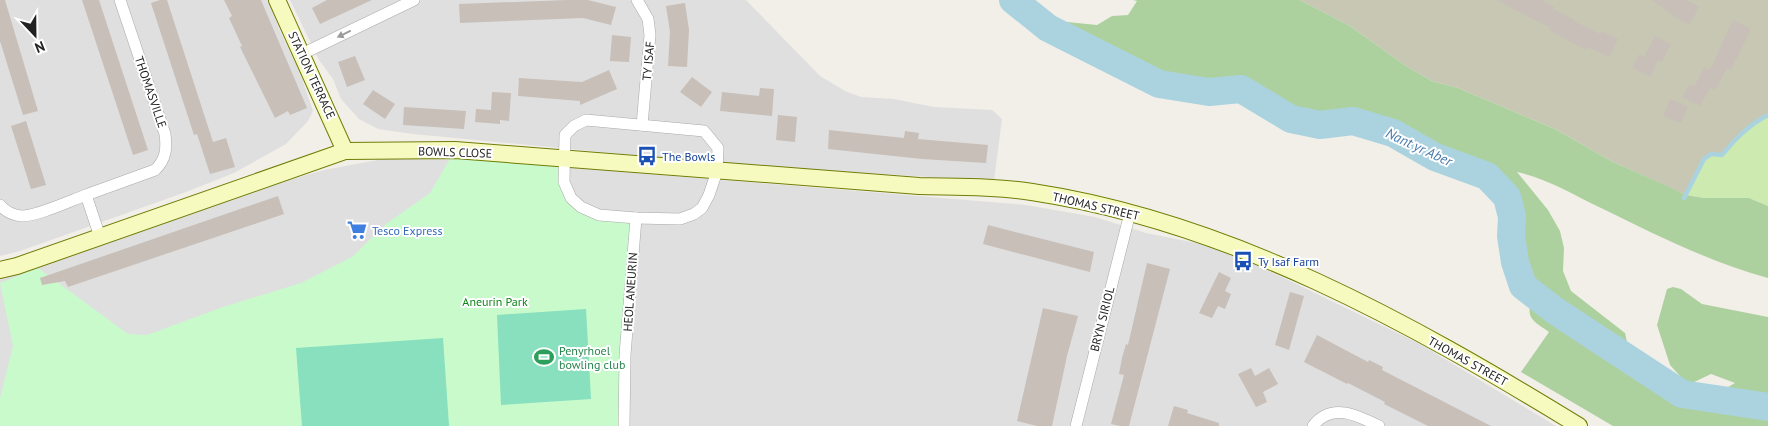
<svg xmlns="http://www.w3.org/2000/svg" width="1768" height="426" font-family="'PT Sans',sans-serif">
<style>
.residential{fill:#e0dfdf}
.construction{fill:#c7c7b4}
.grass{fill:#cdebb0}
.forest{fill:#add19e}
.park{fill:#c8facc}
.pitch{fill:#88e0be}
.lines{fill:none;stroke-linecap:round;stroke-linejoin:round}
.stream{stroke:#aad3df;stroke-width:4.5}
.river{stroke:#aad3df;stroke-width:28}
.building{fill:#c7bfb8}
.minor-casing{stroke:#a9a9a9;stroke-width:12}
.secondary-casing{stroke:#707d05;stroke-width:18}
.minor{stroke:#fff;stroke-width:11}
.secondary{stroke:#f7fabf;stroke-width:16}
.oneway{fill:#9c9c9c}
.labels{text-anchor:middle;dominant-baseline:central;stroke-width:4;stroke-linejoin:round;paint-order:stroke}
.street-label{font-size:12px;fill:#222;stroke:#fff}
.transit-label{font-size:12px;fill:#164399;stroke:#fff;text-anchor:start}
.shop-label{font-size:12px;fill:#366cbe;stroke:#fff;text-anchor:start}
.park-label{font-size:12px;fill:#0c8416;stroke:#fff}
.leisure-label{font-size:12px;fill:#27864d;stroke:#fff;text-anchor:start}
.water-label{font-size:14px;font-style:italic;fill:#4a7aab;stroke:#fff}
</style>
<rect width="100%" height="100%" fill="#f2efe9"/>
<g class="residential">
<path d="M 0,0 L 268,0 L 280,31 L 300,73 L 313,111 L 308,121 L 286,144 L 234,173 L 186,192 L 20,251 L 0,256 Z"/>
<path d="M 290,0 L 746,0 L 820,76 L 845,91 L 861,97 L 894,99 L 934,107 L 992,110 L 1002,119 L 994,181 L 737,165 L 413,134 L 378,129 L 359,119 L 341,99 L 333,79 L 319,60 Z"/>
<path d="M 389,158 L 437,159 L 599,170 L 881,193 L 1026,205 L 1095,217 L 1146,233 L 1216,247 L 1284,278 L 1420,344 L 1556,426 L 0,426 L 0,279 L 66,258 L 154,227 L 237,195 L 324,170 Z"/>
</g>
<path class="construction" d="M 1300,0 L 1768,0 L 1768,115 L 1753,123 L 1736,137 L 1722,155 L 1711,154 L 1704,159 L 1686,195 L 1613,162 L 1555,129 L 1458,88 L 1432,81 L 1406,66 L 1350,26 Z"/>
<path class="grass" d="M 1768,115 L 1768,206 L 1749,198 L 1704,198 L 1686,195 L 1704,159 L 1711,154 L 1722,155 C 1736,138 1749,125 1768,115 Z"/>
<path class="forest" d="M 1133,0 L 1300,0 L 1350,26 L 1406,66 L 1432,81 L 1458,88 L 1555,129 L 1613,162 L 1667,186 L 1686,195 L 1704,198 L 1749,198 L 1768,206 L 1768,278 C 1712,263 1654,234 1601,208 C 1574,195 1546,178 1517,172 L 1548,210 L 1560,231 L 1564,248 L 1563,271 L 1571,291 L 1625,333 L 1631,360 L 1683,394 L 1709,398 L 1735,383 L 1711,374 L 1688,385 L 1670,365 L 1657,325 L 1667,289 L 1673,287 L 1681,289 L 1702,304 L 1768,317 L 1768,426 L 1613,426 L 1521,372 L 1549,332 C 1528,318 1527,318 1532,293 L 1523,286 L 1515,262 L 1511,236 L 1512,217 L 1507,197 L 1487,176 L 1435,157 L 1393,133 L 1353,121 L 1320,125 L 1291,119 L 1241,89 L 1209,92 L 1159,84 L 1048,28 L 1037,19 L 1097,25 L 1112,16 L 1128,15 L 1137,1 Z"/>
<path class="park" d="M 455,150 L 565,159 L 564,182 L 581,207 L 636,218 L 624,426 L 0,426 L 0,398 L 13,346 L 0,283 L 38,268 L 128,334 L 147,335 L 223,307 L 301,283 L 352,257 L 386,224 L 430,193 Z"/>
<g class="pitch">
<path d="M 586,309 L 591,399 L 501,405 L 497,315 Z"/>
<path d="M 443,338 L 449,426 L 302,426 L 296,348 Z"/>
</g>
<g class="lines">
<path class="stream" d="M 1684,198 L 1704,159 L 1711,154 L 1722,155 C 1736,138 1749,125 1768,115"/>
<path class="river" d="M 1013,0 L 1048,28 L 1159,84 L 1209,92 L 1241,89 L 1291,119 L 1320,125 L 1353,121 L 1393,133 L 1435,157 L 1487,176 L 1507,197 L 1512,217 L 1511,236 L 1515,262 L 1523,286 L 1557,312 L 1682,394 L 1768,407"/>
</g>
<g class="building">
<path d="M 0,0 L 5,0 L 38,111 L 23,115 L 0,41 Z"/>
<path d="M 82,0 L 99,0 L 148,150 L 133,155 Z"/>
<path d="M 160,0 L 167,0 L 213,142 L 226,138 L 235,167 L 210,174 L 197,134 L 194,135 L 151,3 Z"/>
<path d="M 224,0 L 261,0 L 307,108 L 290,115 L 288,111 L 275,118 L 240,47 L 242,46 L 229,18 L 232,16 Z"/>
<path d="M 327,0 L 372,0 L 320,24 L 312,8 Z"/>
<path d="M 567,0 L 588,0 L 616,7 L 611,25 L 583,18 L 460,23 L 459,4 Z"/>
<path d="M 1496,0 L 1541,0 L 1554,7 L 1553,9 L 1575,20 L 1574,21 L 1600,34 L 1602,31 L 1618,39 L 1609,57 L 1588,47 L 1586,50 L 1549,30 L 1551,28 Z"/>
<path d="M 1652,0 L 1686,0 L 1699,7 L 1689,25 L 1677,18 Z"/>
<path d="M 685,3 L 689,30 L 687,67 L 668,66 L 670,32 L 666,6 Z"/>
<path d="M 1733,20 L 1751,29 L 1731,70 L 1727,68 L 1715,90 L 1710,88 L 1700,106 L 1682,97 L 1690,84 L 1695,86 L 1704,67 L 1710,70 Z"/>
<path d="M 612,35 L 631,37 L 629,62 L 610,61 Z"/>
<path d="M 1655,36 L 1671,44 L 1662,62 L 1658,60 L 1650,77 L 1632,68 L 1639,54 L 1644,57 Z"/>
<path d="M 355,56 L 365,80 L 347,87 L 338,62 Z"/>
<path d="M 609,70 L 617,89 L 580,105 L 580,101 L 518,96 L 519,78 L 582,82 Z"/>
<path d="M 692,77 L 712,92 L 701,107 L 680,92 Z"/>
<path d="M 760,88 L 774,89 L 772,116 L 720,111 L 722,92 L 759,96 Z"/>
<path d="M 373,90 L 395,104 L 385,119 L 363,104 Z"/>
<path d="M 492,92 L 511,93 L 509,121 L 500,120 L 500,124 L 475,122 L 476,109 L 491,110 Z"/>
<path d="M 1670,99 L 1688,107 L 1681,123 L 1663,116 Z"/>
<path d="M 404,107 L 466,111 L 464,129 L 403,125 Z"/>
<path d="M 778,115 L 797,117 L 795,142 L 776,140 Z"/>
<path d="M 26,121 L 46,185 L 31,189 L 11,126 Z"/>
<path d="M 829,130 L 904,138 L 905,131 L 919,133 L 918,139 L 988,145 L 986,163 L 922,159 L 828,149 Z"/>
<path d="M 278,196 L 284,214 L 68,287 L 65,281 L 42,285 L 40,278 Z"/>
<path d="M 988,225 L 1094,252 L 1090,272 L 983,244 Z"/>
<path d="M 1147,263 L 1170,269 L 1129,426 L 1120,426 L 1111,424 L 1124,375 L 1119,374 L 1122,358 L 1126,344 L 1128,345 Z"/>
<path d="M 1219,272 L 1231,278 L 1225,291 L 1231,294 L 1225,309 L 1218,306 L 1212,318 L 1199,313 Z"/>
<path d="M 1290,292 L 1304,296 L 1289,350 L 1275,345 Z"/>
<path d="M 1043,308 L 1078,316 L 1067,356 L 1052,426 L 1037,426 L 1017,421 Z"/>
<path d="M 1317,335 L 1368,362 L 1369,360 L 1383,367 L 1382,370 L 1491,426 L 1428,426 L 1384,404 L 1385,402 L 1348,383 L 1347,384 L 1304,362 Z"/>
<path d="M 1251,368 L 1255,376 L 1269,368 L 1278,384 L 1263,392 L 1267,402 L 1256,407 L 1238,374 Z"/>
<path d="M 1174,406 L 1188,410 L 1187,413 L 1219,423 L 1219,426 L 1168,426 Z"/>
</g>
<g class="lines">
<defs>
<g id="minor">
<path d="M 637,0 L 648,19 L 650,35 L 642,125"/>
<path d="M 302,54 L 414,0"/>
<path d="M 586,120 L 704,131 L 718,148 L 717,171 L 709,195 L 702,208 L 694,214 L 680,219 L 636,218 L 599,215 L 581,207 L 571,198 L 564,182 L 565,135 L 574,126 Z"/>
<path d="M 86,195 L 155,170 C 166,159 167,149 165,134 L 120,0"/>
<path d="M 0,205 C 5,211 13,215 21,216 C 35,217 70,201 86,195 L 100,237"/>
<path d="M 624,426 L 625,355 L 636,218"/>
<path d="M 1076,426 L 1130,213"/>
<path d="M 1313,426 C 1331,402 1357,415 1379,426"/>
</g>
<g id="secondary">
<path d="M 277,0 L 345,151"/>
<path d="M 0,270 L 17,266 L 345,151 L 455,150 L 919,186 C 956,187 995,186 1032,192 C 1230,222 1411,323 1579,426"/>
</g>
</defs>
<use href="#minor" class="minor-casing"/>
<use href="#secondary" class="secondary-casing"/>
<use href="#minor" class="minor"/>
<use href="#secondary" class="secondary"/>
</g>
<defs><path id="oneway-solid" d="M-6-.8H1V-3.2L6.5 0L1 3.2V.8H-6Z" transform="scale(1.25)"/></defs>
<use class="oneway" href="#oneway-solid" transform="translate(344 34) rotate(154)"/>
<defs>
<symbol id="bus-bare" viewBox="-9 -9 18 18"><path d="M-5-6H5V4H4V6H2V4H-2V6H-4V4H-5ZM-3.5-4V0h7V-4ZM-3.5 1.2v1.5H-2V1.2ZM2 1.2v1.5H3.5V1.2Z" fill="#1a4fb4" stroke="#fff" stroke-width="2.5" paint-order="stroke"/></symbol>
<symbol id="supermarket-bare" viewBox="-9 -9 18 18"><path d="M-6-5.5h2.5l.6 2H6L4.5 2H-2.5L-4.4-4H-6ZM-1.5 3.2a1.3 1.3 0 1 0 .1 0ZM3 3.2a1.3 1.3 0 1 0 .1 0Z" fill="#3f7fe0" stroke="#fff" stroke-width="2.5" paint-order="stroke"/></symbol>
<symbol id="stadium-bare" viewBox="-9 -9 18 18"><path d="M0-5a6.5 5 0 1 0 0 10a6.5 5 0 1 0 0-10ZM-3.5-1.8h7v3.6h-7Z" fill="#2e9e5b" stroke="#fff" stroke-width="2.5" paint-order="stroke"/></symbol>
</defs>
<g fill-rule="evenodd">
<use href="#bus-bare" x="633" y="142" width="28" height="28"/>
<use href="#supermarket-bare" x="343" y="216" width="28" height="28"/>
<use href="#bus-bare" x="1229" y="247" width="28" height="28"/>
<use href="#stadium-bare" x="530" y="343" width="28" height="28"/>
</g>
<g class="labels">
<g class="street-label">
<text transform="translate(648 61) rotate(-85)">TY ISAF</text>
<text transform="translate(312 75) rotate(65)">STATION TERRACE</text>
<text transform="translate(151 92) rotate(71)">THOMASVILLE</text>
<text transform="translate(455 152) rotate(2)">BOWLS CLOSE</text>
<text transform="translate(1096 206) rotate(13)">THOMAS STREET</text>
<text transform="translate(630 292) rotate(-86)">HEOL ANEURIN</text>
<text transform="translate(1102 319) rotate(-76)">BRYN SIRIOL</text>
<text transform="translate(1468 361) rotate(29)">THOMAS STREET</text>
</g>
<g class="transit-label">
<text x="662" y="156">The Bowls</text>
<text x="1258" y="261">Ty Isaf Farm</text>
</g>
<g class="shop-label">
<text x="372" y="230">Tesco Express</text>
</g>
<g class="park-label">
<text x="495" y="301">Aneurin Park</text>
</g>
<g class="leisure-label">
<text x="559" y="350">Penyrhoel<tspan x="559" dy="14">bowling club</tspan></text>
</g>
<g class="water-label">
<text transform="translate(1419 147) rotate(25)">Nant yr Aber</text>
</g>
</g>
<g transform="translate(35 35) rotate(158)" stroke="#ffffff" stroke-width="4" paint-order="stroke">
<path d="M0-4L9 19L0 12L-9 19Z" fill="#222222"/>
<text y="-8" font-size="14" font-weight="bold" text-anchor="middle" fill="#222222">N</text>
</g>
</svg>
